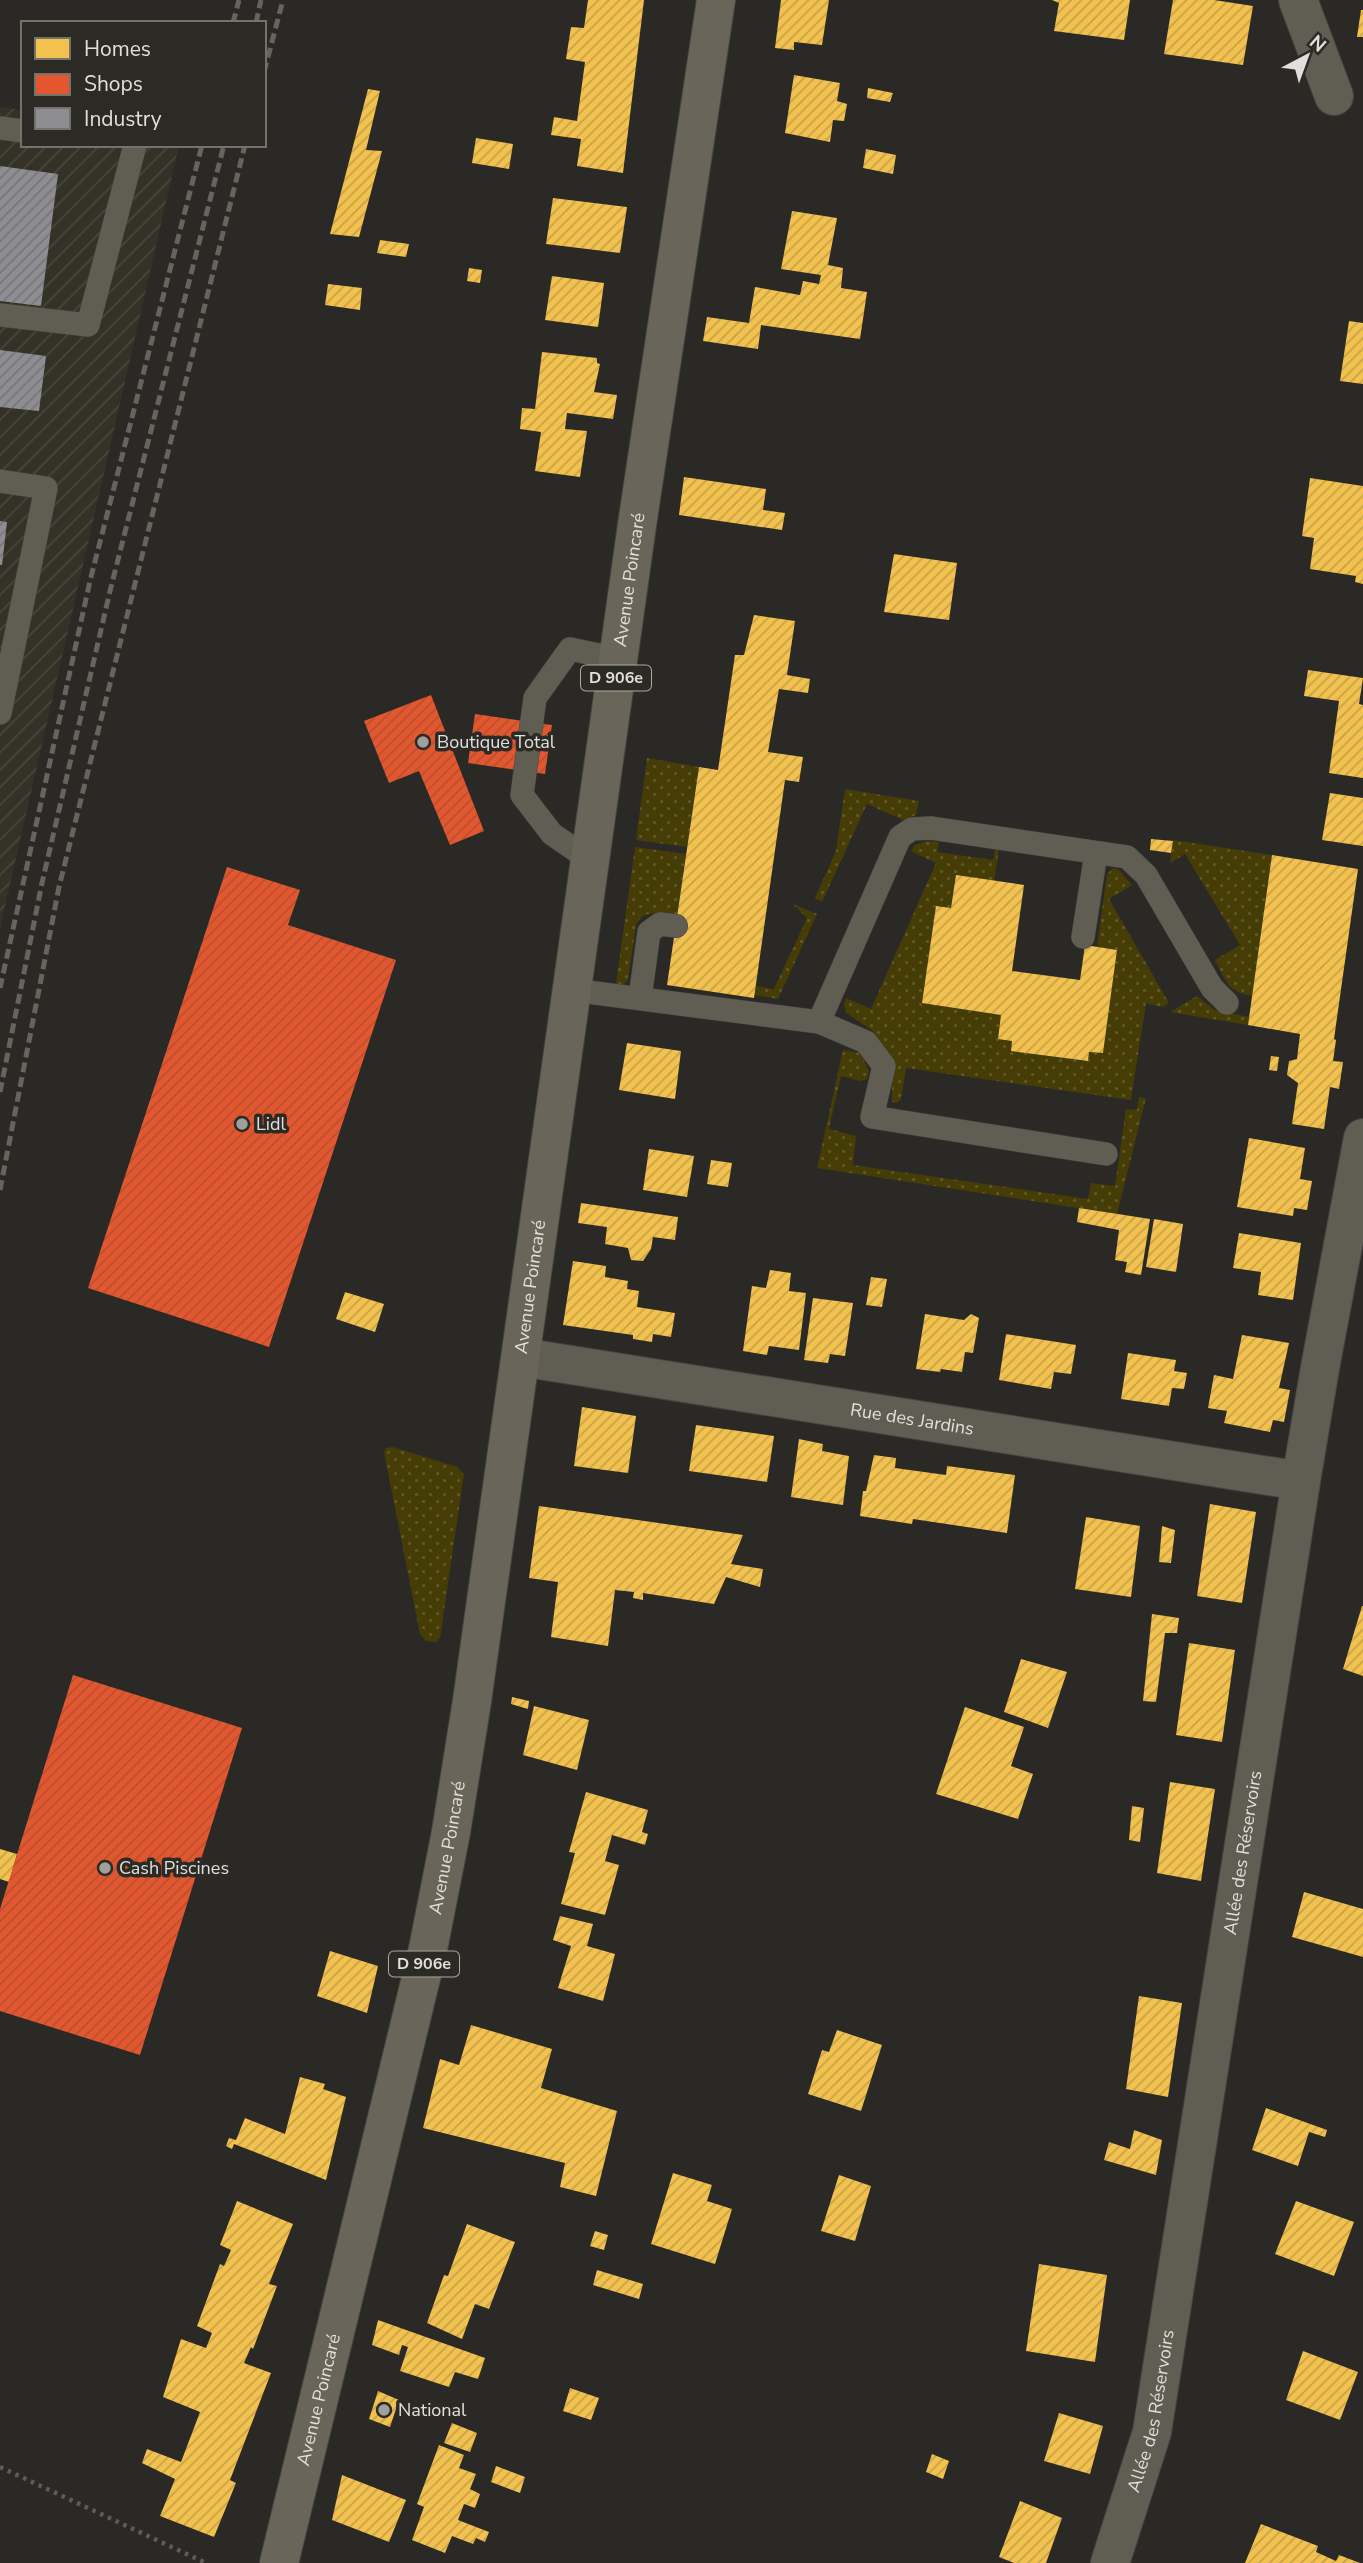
<svg xmlns="http://www.w3.org/2000/svg" width="1363" height="2563" font-family="'Nunito Sans',sans-serif">
<style>
.industrial{fill:url(#industrial-furrows)}
.grass{fill:url(#grass-dots)}
.homes{fill:url(#homes-hatch)}
.shops{fill:url(#shops-hatch)}
.industry{fill:url(#industry-hatch)}
.lines{fill:none;stroke-linecap:round;stroke-linejoin:round}
.service-casing{stroke:#464543;stroke-width:24}
.minor-casing{stroke:#464543;stroke-width:40}
.primary-casing{stroke:#464543;stroke-width:40}
.path{stroke:#5e5c55;stroke-width:4.5;stroke-dasharray:3.5 5;stroke-linecap:butt}
.service{stroke:#605e53;stroke-width:23}
.minor{stroke:#605e53;stroke-width:38}
.primary{stroke:#696659;stroke-width:38}
.rail{stroke:#66645d;stroke-width:5;stroke-dasharray:10 5;stroke-linecap:butt}
.poi-dot{fill:#a09f9b;stroke:#2b2a24;stroke-width:2.5}
.labels{text-anchor:middle;dominant-baseline:central;stroke-width:7;stroke-linejoin:round;paint-order:stroke}
.shield{fill:#2b2a24;stroke:#aaa9a4;stroke-width:2}
.shield-label{font-size:16px;font-weight:bold;fill:#e0dfdb}
.street-label{font-size:18px;fill:#e0dfdb;stroke:#2b2a24}
.poi-label{font-size:18px;fill:#e0dfdb;stroke:#2b2a24;text-anchor:start}
</style>
<defs>
<pattern id="industrial-furrows" width="10" height="10" patternUnits="userSpaceOnUse" patternTransform="scale(1.75)"><rect width="10" height="10" fill="#343227"/><path d="M-1 1l2-2M0 10L10 0M9 11l2-2" fill="none" stroke="#47463c"/></pattern>
<pattern id="grass-dots" width="8" height="8" patternUnits="userSpaceOnUse" patternTransform="scale(1.75)"><rect width="8" height="8" fill="#463c05"/><path d="M2 2h.1M6 6h.1" fill="none" stroke="#605829" stroke-width="1.8" stroke-linecap="round"/></pattern>
<pattern id="homes-hatch" width="6" height="6" patternUnits="userSpaceOnUse" patternTransform="scale(1.75)"><rect width="6" height="6" fill="#f2c14e"/><path d="M-1 1l2-2M0 6l6-6M5 7l2-2" fill="none" stroke="#c6a24b"/></pattern>
<pattern id="shops-hatch" width="6" height="6" patternUnits="userSpaceOnUse" patternTransform="scale(1.75)"><rect width="6" height="6" fill="#e4572e"/><path d="M-1 1l2-2M0 6l6-6M5 7l2-2" fill="none" stroke="#b45134"/></pattern>
<pattern id="industry-hatch" width="6" height="6" patternUnits="userSpaceOnUse" patternTransform="scale(1.75)"><rect width="6" height="6" fill="#8d8d92"/><path d="M-1 1l2-2M0 6l6-6M5 7l2-2" fill="none" stroke="#77777a"/></pattern>
</defs>
<rect width="100%" height="100%" fill="#2a2925"/>
<path class="industrial" d="M 0,107 L 23,110 L 23,145 L 179,145 L 0,928 Z"/>
<g class="grass">
<path d="M 647,758 L 699,767 L 687,847 L 636,840 Z"/>
<path d="M 845,789 L 919,801 L 916,815 L 903,820 L 867,804 L 822,902 L 815,898 L 836,851 Z"/>
<path d="M 1173,840 L 1272,855 L 1252,996 C 1228,992 1226,981 1215,960 L 1240,945 L 1185,854 L 1170,863 Z"/>
<path d="M 927,841 L 939,842 L 937,852 L 993,860 L 995,850 L 999,849 L 994,881 L 956,875 L 951,908 L 936,906 L 923,1003 L 1001,1015 L 1012,1041 L 1011,1051 L 1087,1061 L 1089,1052 L 1103,1053 L 1117,950 L 1097,947 L 1107,874 L 1113,868 L 1118,869 L 1132,885 L 1109,899 L 1169,1003 L 1162,1007 L 1146,1003 L 1131,1100 L 906,1068 L 901,1099 L 897,1103 L 892,1102 L 892,1059 L 873,1031 L 846,1013 L 844,1004 L 846,998 L 871,1009 L 936,863 L 911,851 L 915,845 Z"/>
<path d="M 635,847 L 686,854 L 677,916 C 661,913 645,908 636,925 L 628,980 L 623,985 L 616,984 Z"/>
<path d="M 793,904 L 817,914 L 778,999 L 754,995 L 756,986 L 774,989 L 807,918 Z"/>
<path d="M 1197,996 L 1215,1010 L 1249,1017 L 1248,1025 L 1170,1012 Z"/>
<path d="M 843,1050 L 860,1053 L 869,1071 L 867,1079 L 861,1081 L 841,1076 L 829,1129 L 856,1136 L 853,1165 L 1088,1199 L 1091,1183 L 1115,1186 L 1126,1109 L 1137,1110 L 1139,1097 L 1146,1098 L 1117,1214 L 817,1168 Z"/>
<path d="M 393,1447 L 457,1467 L 464,1474 L 440,1638 L 435,1642 L 426,1641 L 420,1634 L 384,1452 L 386,1448 Z"/>
</g>
<g class="homes">
<path d="M 588,0 L 644,0 L 623,173 L 577,166 L 581,139 L 551,135 L 554,117 L 577,121 L 585,62 L 566,59 L 571,27 L 584,28 Z"/>
<path d="M 781,0 L 829,0 L 822,45 L 794,42 L 794,50 L 775,48 Z"/>
<path d="M 1052,0 L 1130,0 L 1124,40 L 1054,31 L 1059,3 Z"/>
<path d="M 1173,0 L 1214,0 L 1253,6 L 1243,65 L 1164,54 Z"/>
<path d="M 1361,10 L 1363,10 L 1363,37 L 1357,37 Z"/>
<path d="M 794,75 L 840,83 L 837,101 L 847,104 L 844,121 L 833,120 L 830,142 L 785,133 Z"/>
<path d="M 868,88 L 893,93 L 890,102 L 867,98 Z"/>
<path d="M 368,89 L 380,91 L 366,150 L 382,151 L 359,237 L 330,234 Z"/>
<path d="M 476,138 L 513,144 L 509,169 L 472,163 Z"/>
<path d="M 866,149 L 896,155 L 893,174 L 863,168 Z"/>
<path d="M 553,198 L 627,207 L 620,253 L 546,244 Z"/>
<path d="M 792,211 L 837,218 L 828,265 L 843,268 L 841,288 L 867,292 L 860,339 L 761,325 L 758,349 L 703,341 L 707,317 L 749,323 L 755,287 L 800,295 L 803,281 L 819,284 L 821,275 L 781,269 Z"/>
<path d="M 380,240 L 409,244 L 406,257 L 377,253 Z"/>
<path d="M 469,268 L 482,270 L 480,283 L 467,281 Z"/>
<path d="M 552,276 L 604,283 L 598,327 L 545,320 Z"/>
<path d="M 328,284 L 362,288 L 360,310 L 325,305 Z"/>
<path d="M 1349,321 L 1363,323 L 1363,384 L 1340,381 Z"/>
<path d="M 542,352 L 597,358 L 597,363 L 600,364 L 594,392 L 617,395 L 613,419 L 567,413 L 565,429 L 587,431 L 580,477 L 535,471 L 541,432 L 520,429 L 522,408 L 535,409 Z"/>
<path d="M 684,477 L 766,489 L 763,510 L 785,513 L 782,530 L 679,515 Z"/>
<path d="M 1310,478 L 1363,486 L 1363,584 L 1355,582 L 1356,576 L 1310,569 L 1314,538 L 1302,536 Z"/>
<path d="M 894,554 L 957,563 L 949,620 L 884,612 Z"/>
<path d="M 754,615 L 795,621 L 787,675 L 810,679 L 808,693 L 779,689 L 768,752 L 803,757 L 799,782 L 785,780 L 754,998 L 667,985 L 699,767 L 718,770 L 735,655 L 744,655 Z"/>
<path d="M 1308,670 L 1363,678 L 1359,704 L 1363,705 L 1363,778 L 1329,773 L 1339,701 L 1304,696 Z"/>
<path d="M 1330,793 L 1363,798 L 1363,846 L 1322,840 Z"/>
<path d="M 1151,839 L 1173,841 L 1171,853 L 1150,850 Z"/>
<path d="M 1272,855 L 1358,869 L 1334,1039 L 1336,1040 L 1333,1061 L 1343,1062 L 1339,1089 L 1330,1087 L 1324,1129 L 1292,1124 L 1298,1083 L 1287,1075 L 1289,1061 L 1297,1059 L 1300,1034 L 1248,1025 Z"/>
<path d="M 956,875 L 1024,885 L 1012,971 L 1080,980 L 1085,945 L 1117,950 L 1103,1053 L 1089,1052 L 1088,1061 L 1011,1051 L 1012,1041 L 998,1039 L 1001,1015 L 922,1003 L 936,906 L 951,908 Z"/>
<path d="M 627,1043 L 681,1051 L 675,1099 L 619,1090 Z"/>
<path d="M 1271,1056 L 1279,1057 L 1277,1071 L 1269,1070 Z"/>
<path d="M 1249,1138 L 1305,1148 L 1300,1179 L 1312,1181 L 1307,1210 L 1294,1208 L 1293,1216 L 1237,1207 Z"/>
<path d="M 649,1149 L 694,1156 L 687,1197 L 643,1190 Z"/>
<path d="M 711,1160 L 732,1163 L 728,1187 L 707,1184 Z"/>
<path d="M 581,1203 L 678,1217 L 675,1240 L 653,1237 L 651,1249 L 643,1261 L 631,1260 L 628,1248 L 605,1244 L 607,1227 L 578,1223 Z"/>
<path d="M 1079,1208 L 1150,1219 L 1141,1275 L 1125,1272 L 1127,1262 L 1115,1260 L 1119,1230 L 1077,1222 Z"/>
<path d="M 1154,1219 L 1183,1224 L 1176,1272 L 1146,1267 Z"/>
<path d="M 1239,1233 L 1301,1243 L 1293,1300 L 1258,1295 L 1261,1272 L 1233,1268 Z"/>
<path d="M 573,1261 L 606,1266 L 605,1277 L 628,1281 L 627,1289 L 639,1291 L 637,1307 L 675,1313 L 671,1337 L 653,1334 L 652,1342 L 633,1339 L 633,1335 L 563,1325 Z"/>
<path d="M 770,1270 L 791,1273 L 789,1291 L 806,1293 L 799,1350 L 769,1346 L 767,1355 L 743,1351 L 752,1286 L 766,1288 Z"/>
<path d="M 871,1277 L 887,1279 L 882,1307 L 866,1305 Z"/>
<path d="M 345,1292 L 384,1304 L 375,1332 L 336,1319 Z"/>
<path d="M 813,1298 L 853,1303 L 845,1356 L 830,1354 L 828,1363 L 804,1360 Z"/>
<path d="M 925,1314 L 964,1320 L 971,1314 L 979,1318 L 973,1353 L 965,1352 L 962,1372 L 941,1369 L 940,1372 L 916,1369 Z"/>
<path d="M 1006,1334 L 1076,1345 L 1071,1374 L 1054,1372 L 1051,1389 L 999,1380 Z"/>
<path d="M 1242,1335 L 1289,1343 L 1279,1388 L 1290,1390 L 1284,1422 L 1273,1420 L 1270,1432 L 1224,1423 L 1227,1411 L 1208,1408 L 1214,1375 L 1233,1379 Z"/>
<path d="M 1128,1353 L 1176,1360 L 1174,1371 L 1187,1373 L 1184,1389 L 1172,1388 L 1169,1406 L 1121,1399 Z"/>
<path d="M 582,1407 L 636,1416 L 628,1473 L 574,1466 Z"/>
<path d="M 696,1425 L 774,1436 L 767,1482 L 689,1471 Z"/>
<path d="M 799,1439 L 823,1444 L 822,1451 L 849,1456 L 843,1505 L 791,1497 Z"/>
<path d="M 874,1455 L 896,1458 L 895,1468 L 946,1475 L 947,1466 L 1015,1475 L 1007,1533 L 913,1519 L 912,1524 L 860,1516 L 863,1491 L 866,1491 Z"/>
<path d="M 1210,1504 L 1256,1512 L 1242,1603 L 1197,1596 Z"/>
<path d="M 539,1506 L 743,1535 L 731,1564 L 763,1569 L 760,1587 L 726,1577 L 714,1604 L 643,1593 L 643,1600 L 633,1598 L 634,1592 L 615,1590 L 608,1646 L 551,1637 L 558,1582 L 529,1578 Z"/>
<path d="M 1086,1517 L 1140,1526 L 1131,1597 L 1075,1589 Z"/>
<path d="M 1162,1526 L 1175,1530 L 1171,1563 L 1159,1562 Z"/>
<path d="M 1362,1606 L 1363,1606 L 1363,1676 L 1343,1669 Z"/>
<path d="M 1152,1614 L 1179,1618 L 1177,1633 L 1165,1633 L 1156,1702 L 1143,1701 Z"/>
<path d="M 1189,1643 L 1235,1650 L 1222,1742 L 1176,1735 Z"/>
<path d="M 1021,1659 L 1067,1672 L 1048,1728 L 1004,1712 Z"/>
<path d="M 512,1697 L 529,1701 L 528,1709 L 511,1704 Z"/>
<path d="M 534,1706 L 589,1720 L 577,1770 L 523,1755 Z"/>
<path d="M 965,1707 L 1024,1727 L 1011,1766 L 1033,1774 L 1018,1819 L 936,1794 Z"/>
<path d="M 1170,1782 L 1215,1789 L 1201,1881 L 1157,1873 Z"/>
<path d="M 586,1792 L 648,1810 L 642,1832 L 648,1834 L 645,1845 L 612,1835 L 605,1861 L 619,1865 L 605,1915 L 561,1904 L 575,1853 L 569,1852 Z"/>
<path d="M 1132,1806 L 1144,1808 L 1140,1842 L 1129,1840 Z"/>
<path d="M 0,1849 L 17,1854 L 9,1882 L 0,1879 Z"/>
<path d="M 1304,1892 L 1363,1909 L 1363,1957 L 1292,1937 Z"/>
<path d="M 560,1916 L 593,1924 L 587,1946 L 615,1954 L 603,2001 L 558,1988 L 571,1946 L 553,1940 Z"/>
<path d="M 330,1951 L 378,1966 L 367,2013 L 317,1996 Z"/>
<path d="M 1139,1996 L 1182,2003 L 1168,2097 L 1126,2089 Z"/>
<path d="M 471,2025 L 552,2049 L 541,2088 L 617,2111 L 596,2196 L 560,2187 L 565,2163 L 423,2128 L 440,2059 L 459,2065 Z"/>
<path d="M 837,2030 L 882,2045 L 861,2111 L 808,2094 L 822,2050 L 829,2052 Z"/>
<path d="M 300,2077 L 325,2084 L 323,2089 L 346,2097 L 326,2180 L 234,2144 L 232,2149 L 226,2146 L 229,2138 L 236,2140 L 245,2118 L 285,2134 Z"/>
<path d="M 1266,2108 L 1327,2130 L 1325,2137 L 1309,2132 L 1298,2166 L 1252,2150 Z"/>
<path d="M 1134,2130 L 1162,2140 L 1156,2175 L 1104,2160 L 1109,2142 L 1130,2149 Z"/>
<path d="M 673,2173 L 712,2185 L 707,2201 L 732,2209 L 715,2264 L 651,2244 Z"/>
<path d="M 839,2175 L 871,2186 L 855,2241 L 821,2231 Z"/>
<path d="M 237,2201 L 293,2224 L 269,2284 L 277,2286 L 253,2349 L 251,2347 L 244,2363 L 271,2373 L 230,2480 L 236,2483 L 214,2537 L 160,2516 L 175,2479 L 142,2463 L 147,2449 L 181,2462 L 200,2412 L 163,2397 L 181,2339 L 206,2348 L 212,2333 L 197,2326 L 220,2264 L 224,2266 L 231,2250 L 220,2245 Z"/>
<path d="M 1296,2201 L 1354,2222 L 1334,2276 L 1275,2254 Z"/>
<path d="M 467,2224 L 515,2242 L 489,2309 L 475,2304 L 462,2339 L 427,2323 L 444,2275 L 448,2276 Z"/>
<path d="M 595,2231 L 608,2235 L 604,2250 L 590,2246 Z"/>
<path d="M 1039,2264 L 1107,2275 L 1095,2362 L 1026,2351 Z"/>
<path d="M 597,2270 L 643,2284 L 639,2299 L 593,2285 Z"/>
<path d="M 378,2320 L 485,2358 L 478,2379 L 455,2372 L 449,2387 L 400,2371 L 408,2347 L 402,2345 L 399,2355 L 372,2345 Z"/>
<path d="M 1303,2351 L 1358,2372 L 1340,2420 L 1286,2400 Z"/>
<path d="M 570,2388 L 599,2398 L 591,2420 L 563,2411 Z"/>
<path d="M 378,2391 L 399,2400 L 390,2427 L 369,2419 Z"/>
<path d="M 1059,2413 L 1103,2426 L 1090,2474 L 1044,2461 Z"/>
<path d="M 452,2423 L 477,2433 L 470,2452 L 444,2443 Z"/>
<path d="M 439,2445 L 464,2455 L 459,2468 L 476,2474 L 470,2489 L 480,2494 L 475,2508 L 464,2504 L 458,2520 L 489,2532 L 485,2542 L 476,2538 L 473,2544 L 452,2536 L 445,2553 L 412,2540 L 424,2507 L 417,2504 Z"/>
<path d="M 932,2454 L 949,2461 L 943,2479 L 926,2472 Z"/>
<path d="M 496,2466 L 525,2477 L 520,2493 L 491,2482 Z"/>
<path d="M 342,2475 L 406,2500 L 389,2542 L 332,2520 Z"/>
<path d="M 1020,2501 L 1062,2518 L 1046,2563 L 1014,2563 L 999,2557 Z"/>
<path d="M 1261,2524 L 1318,2546 L 1316,2552 L 1336,2561 L 1339,2555 L 1360,2563 L 1245,2563 Z"/>
</g>
<g class="shops">
<path d="M 431,695 L 484,831 L 450,845 L 419,771 L 389,783 L 364,721 Z"/>
<path d="M 475,714 L 552,725 L 545,774 L 468,763 Z"/>
<path d="M 227,867 L 300,890 L 288,925 L 396,960 L 269,1347 L 88,1288 Z"/>
<path d="M 73,1675 L 242,1728 L 140,2055 L 0,2011 L 0,1909 Z"/>
</g>
<g class="industry">
<path d="M 0,166 L 58,174 L 41,306 L 0,301 Z"/>
<path d="M 0,350 L 46,356 L 39,411 L 0,407 Z"/>
<path d="M 0,521 L 7,522 L 2,565 L 0,565 Z"/>
</g>
<g class="lines">
<defs>
<g id="service">
<path d="M 0,128 L 23,131"/>
<path d="M 0,315 L 88,325 L 135,145"/>
<path d="M 0,481 L 46,488 L 0,713"/>
<path d="M 590,860 L 552,834 L 522,795 L 535,698 L 570,649 L 618,659"/>
<path d="M 1083,937 L 1096,853"/>
<path d="M 572,990 L 819,1022 L 866,1042 L 884,1066 L 872,1117 L 1106,1154"/>
<path d="M 640,998 L 649,932 L 660,924 L 676,926"/>
<path d="M 819,1022 L 900,837 L 912,829 L 931,828 L 1127,857 L 1146,875 L 1212,988 L 1227,1003"/>
</g>
<g id="minor">
<path d="M 1298,0 L 1334,96"/>
<path id="s1" d="M 521,1357 L 1301,1481"/>
<path id="s2" d="M 1110,2563 L 1152,2432 L 1301,1481 L 1320,1368 L 1363,1138"/>
</g>
<g id="primary">
<path id="s3" d="M 279,2563 L 428,1949 L 451,1832 L 472,1701 L 637,525 L 716,0"/>
</g>
</defs>
<use href="#service" class="service-casing"/>
<use href="#minor" class="minor-casing"/>
<use href="#primary" class="primary-casing"/>
<path class="path" d="M 0,2467 L 206,2563"/>
<use href="#service" class="service"/>
<use href="#minor" class="minor"/>
<use href="#primary" class="primary"/>
<g class="rail">
<path d="M 233,23 L 239,0"/>
<path d="M 256,23 L 261,0"/>
<path d="M 264,72 L 283,0"/>
<path d="M 0,988 L 90,581 L 202,145"/>
<path d="M 0,1092 L 42,883 L 111,587 L 224,145"/>
<path d="M 0,1190 L 59,887 L 245,145"/>
</g>
</g>
<g class="poi-dot">
<circle cx="423" cy="742" r="7"/>
<circle cx="242" cy="1124" r="7"/>
<circle cx="105" cy="1868" r="7"/>
<circle cx="384" cy="2410" r="7"/>
</g>
<g class="labels">
<g class="shield">
<rect x="581" y="665.5" width="70" height="25" rx="5"/>
<rect x="389" y="1951.5" width="70" height="25" rx="5"/>
</g>
<g class="shield-label">
<text x="616" y="678">D 906e</text>
<text x="424" y="1964">D 906e</text>
</g>
<g class="street-label">
<text stroke="none"><textPath href="#s3" startOffset="2016">Avenue Poincaré</textPath></text>
<text stroke="none"><textPath href="#s3" startOffset="1302">Avenue Poincaré</textPath></text>
<text stroke="none"><textPath href="#s1" startOffset="396">Rue des Jardins</textPath></text>
<text stroke="none"><textPath href="#s3" startOffset="735">Avenue Poincaré</textPath></text>
<text stroke="none"><textPath href="#s2" startOffset="724">Allée des Réservoirs</textPath></text>
<text stroke="none"><textPath href="#s3" startOffset="168">Avenue Poincaré</textPath></text>
<text stroke="none"><textPath href="#s2" startOffset="158">Allée des Réservoirs</textPath></text>
</g>
<g class="poi-label">
<text x="437" y="742">Boutique Total</text>
<text x="256" y="1124">Lidl</text>
<text x="119" y="1868">Cash Piscines</text>
<text x="398" y="2410">National</text>
</g>
</g>
<rect x="21" y="21" width="245" height="126" fill="#2b2a24" stroke="#73726d" stroke-width="2"/>
<rect x="35" y="38" width="35" height="21" fill="#f2c14e" stroke="#73726d" stroke-width="2"/>
<text x="84" y="56" font-size="21" fill="#e0dfdb">Homes</text>
<rect x="35" y="74" width="35" height="21" fill="#e4572e" stroke="#73726d" stroke-width="2"/>
<text x="84" y="91" font-size="21" fill="#e0dfdb">Shops</text>
<rect x="35" y="108" width="35" height="21" fill="#8d8d92" stroke="#73726d" stroke-width="2"/>
<text x="84" y="126" font-size="21" fill="#e0dfdb">Industry</text>
<g transform="translate(1307 56) rotate(41)" stroke="#2b2a24" stroke-width="5" paint-order="stroke">
<path d="M0-5L12 26L0 18L-12 26Z" fill="#e0dfdb"/>
<text y="-10" font-size="19" font-weight="bold" text-anchor="middle" fill="#e0dfdb">N</text>
</g>
</svg>
